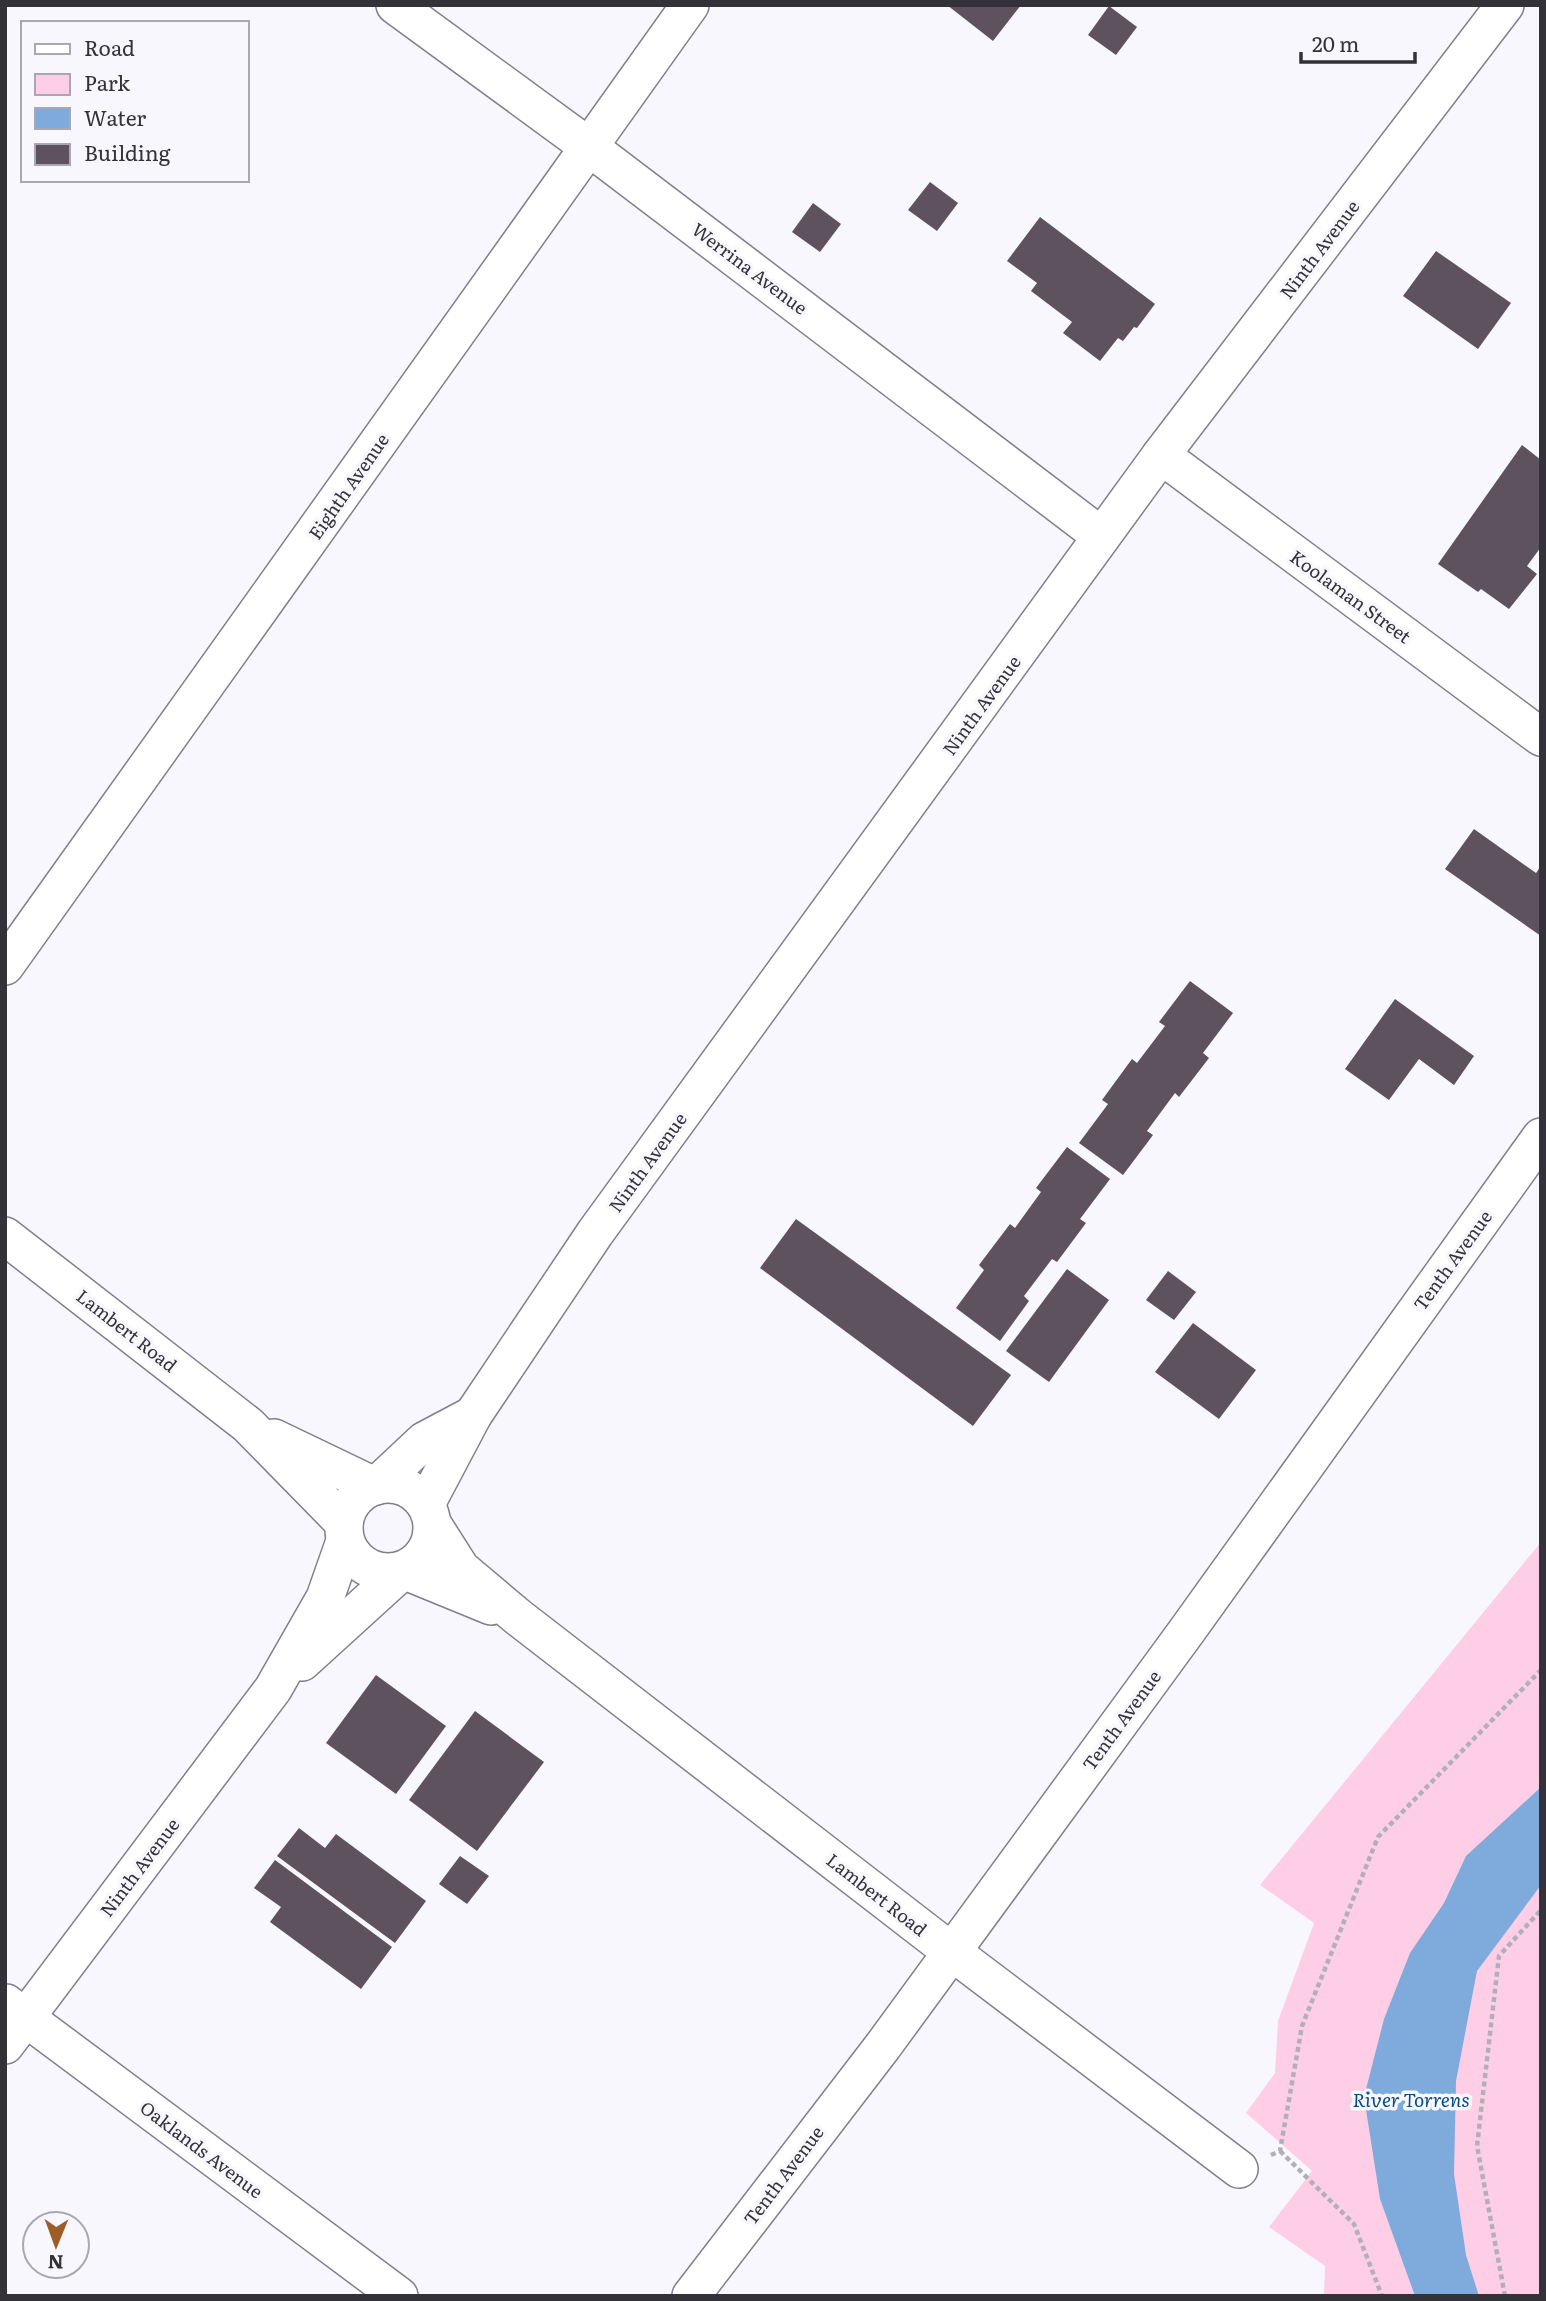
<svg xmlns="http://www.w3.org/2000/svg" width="1546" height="2301" viewBox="0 0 1546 2301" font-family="Literata,serif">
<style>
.green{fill:#fecee7}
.water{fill:#7eabdb}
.building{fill:#5d525e}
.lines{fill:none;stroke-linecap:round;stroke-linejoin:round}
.street-casing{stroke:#827e8e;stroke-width:40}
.path{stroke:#b1b0b6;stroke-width:4.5;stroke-dasharray:5 3.5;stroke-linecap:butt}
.street{stroke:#fff;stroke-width:37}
.labels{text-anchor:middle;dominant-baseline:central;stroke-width:7;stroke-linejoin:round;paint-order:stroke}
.street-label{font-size:18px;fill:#333238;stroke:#f9f7fe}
.water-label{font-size:19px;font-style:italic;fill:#044c86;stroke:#f9f7fe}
</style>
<rect width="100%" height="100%" fill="#f9f7fe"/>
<!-- green -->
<path class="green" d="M1541,1542V2296H1324L1325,2266L1269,2227L1312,2171L1246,2113L1275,2073L1278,2021L1314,1923L1260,1885Z"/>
<!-- water -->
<path class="water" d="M1541,1787V1885L1477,1971L1456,2081L1454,2174L1466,2255L1479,2296H1415L1380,2199L1364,2097L1384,2019L1410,1953L1444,1903L1466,1856Z"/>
<!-- building -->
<g class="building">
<path d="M947,5H1021L993,41Z"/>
<path d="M1109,6L1137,27L1116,55L1088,35Z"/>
<path d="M930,182L958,203L937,231L908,210Z"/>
<path d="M813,203L841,224L820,252L792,232Z"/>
<path d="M1040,217L1155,304L1137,328L1134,327L1123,341L1118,338L1100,361L1063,333L1072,322L1031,291L1037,283L1007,261Z"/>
<path d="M1436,251L1511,303L1478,349L1403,296Z"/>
<path d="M1522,445L1541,460V547L1527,566L1537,574L1509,609L1481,589L1478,592L1438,564Z"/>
<path d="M1474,829L1536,873L1541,866V936L1445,869Z"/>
<path d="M1190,981L1233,1013L1203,1053L1209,1058L1179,1097L1175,1093L1147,1131L1153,1135L1123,1175L1079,1143L1108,1104L1102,1100L1132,1059L1137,1063L1165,1026L1159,1022Z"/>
<path d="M1395,999L1474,1056L1454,1085L1419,1059L1389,1100L1345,1069Z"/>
<path d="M1067,1147L1110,1179L1080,1219L1086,1223L1057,1262L1052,1259L1024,1296L1029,1301L1000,1341L956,1308L984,1270L979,1265L1010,1224L1015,1228L1041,1192L1036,1188Z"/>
<path d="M796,1219L1011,1375L973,1426L760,1268Z"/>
<path d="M1067,1269L1109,1300L1049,1382L1006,1351Z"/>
<path d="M1168,1271L1196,1292L1174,1320L1146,1300Z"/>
<path d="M1193,1323L1256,1370L1219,1419L1155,1372Z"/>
<path d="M376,1675L446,1726L396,1794L326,1743Z"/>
<path d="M475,1711L544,1762L477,1851L409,1800Z"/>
<path d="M299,1828L325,1848L336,1834L426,1901L395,1943L277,1856Z"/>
<path d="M460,1856L489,1876L467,1904L439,1884Z"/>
<path d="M275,1860L392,1947L361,1989L270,1922L281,1907L254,1888Z"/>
</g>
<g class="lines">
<defs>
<g id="street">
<path d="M395,5L589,147L1101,536"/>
<path d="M1161,455L1541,737"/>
<path d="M5,966L690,5"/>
<path d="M5,1236L248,1425L344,1523"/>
<path d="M274,1438L374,1486"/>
<circle cx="388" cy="1528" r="44"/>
<path d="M376,1486L424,1441L473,1415"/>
<path d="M426,1504L473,1415L595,1233L1161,455L1505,5"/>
<path d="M433,1525L461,1569L518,1617L931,1936L1239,2169"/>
<path d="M403,1570L491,1606"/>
<path d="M302,1662L402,1571"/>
<path d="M6,2003L399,2296"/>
<path d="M5,2045L273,1689L325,1598L345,1541"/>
<path d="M691,2296L883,2046L1186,1632L1541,1137"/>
</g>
</defs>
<!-- street casing -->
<use href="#street" class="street-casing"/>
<!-- path -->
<g class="path">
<path d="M1280,2151L1354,2224L1382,2296"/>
<path d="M1271,2155L1280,2151L1302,2026L1378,1837L1541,1670"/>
<path d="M1505,2296L1477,2146L1499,1956L1541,1910"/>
</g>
<!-- street -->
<use href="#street" class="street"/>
</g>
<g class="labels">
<!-- street labels -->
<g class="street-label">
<text transform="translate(1319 249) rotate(-53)">Ninth Avenue</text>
<text transform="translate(750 268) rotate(37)">Werrina Avenue</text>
<text transform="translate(348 486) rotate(-55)">Eighth Avenue</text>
<text transform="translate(1351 596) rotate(36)">Koolaman Street</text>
<text transform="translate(981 705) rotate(-54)">Ninth Avenue</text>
<text transform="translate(647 1162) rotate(-54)">Ninth Avenue</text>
<text transform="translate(1452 1260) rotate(-54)">Tenth Avenue</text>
<text transform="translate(127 1330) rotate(38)">Lambert Road</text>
<text transform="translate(1121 1720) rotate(-54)">Tenth Avenue</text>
<text transform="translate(139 1867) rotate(-53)">Ninth Avenue</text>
<text transform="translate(877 1894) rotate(38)">Lambert Road</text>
<text transform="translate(202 2149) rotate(37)">Oaklands Avenue</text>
<text transform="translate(783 2175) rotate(-53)">Tenth Avenue</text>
</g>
<!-- water labels -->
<g class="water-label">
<text x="1411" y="2099">River Torrens</text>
</g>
</g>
<!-- border -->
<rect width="1546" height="2301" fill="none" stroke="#333238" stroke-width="14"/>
<!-- legend -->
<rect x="21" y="21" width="228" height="161" fill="#f9f7fe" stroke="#aaa8af" stroke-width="2"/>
<rect x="35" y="44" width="35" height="10" fill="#ffffff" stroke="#aaa8af" stroke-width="2"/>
<text x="84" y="56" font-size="21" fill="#333238">Road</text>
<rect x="35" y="74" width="35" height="21" fill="#fecee7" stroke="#aaa8af" stroke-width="2"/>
<text x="84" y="91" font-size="21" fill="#333238">Park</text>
<rect x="35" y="108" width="35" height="21" fill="#7eabdb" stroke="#aaa8af" stroke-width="2"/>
<text x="84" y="126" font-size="21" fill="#333238">Water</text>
<rect x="35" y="144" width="35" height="21" fill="#5d525e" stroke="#aaa8af" stroke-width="2"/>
<text x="84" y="161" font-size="21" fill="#333238">Building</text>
<!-- north arrow -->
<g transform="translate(56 2245) rotate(181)"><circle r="33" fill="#f9f7fe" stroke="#aaa8af" stroke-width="2"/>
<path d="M0-5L12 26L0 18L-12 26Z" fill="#9e5d28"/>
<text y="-10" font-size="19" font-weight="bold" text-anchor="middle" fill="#333238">N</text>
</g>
<!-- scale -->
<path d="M1301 52v10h114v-10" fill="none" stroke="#333238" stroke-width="3.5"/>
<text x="1312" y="52" font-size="21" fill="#333238" stroke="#f9f7fe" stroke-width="5" paint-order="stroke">20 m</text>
</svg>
